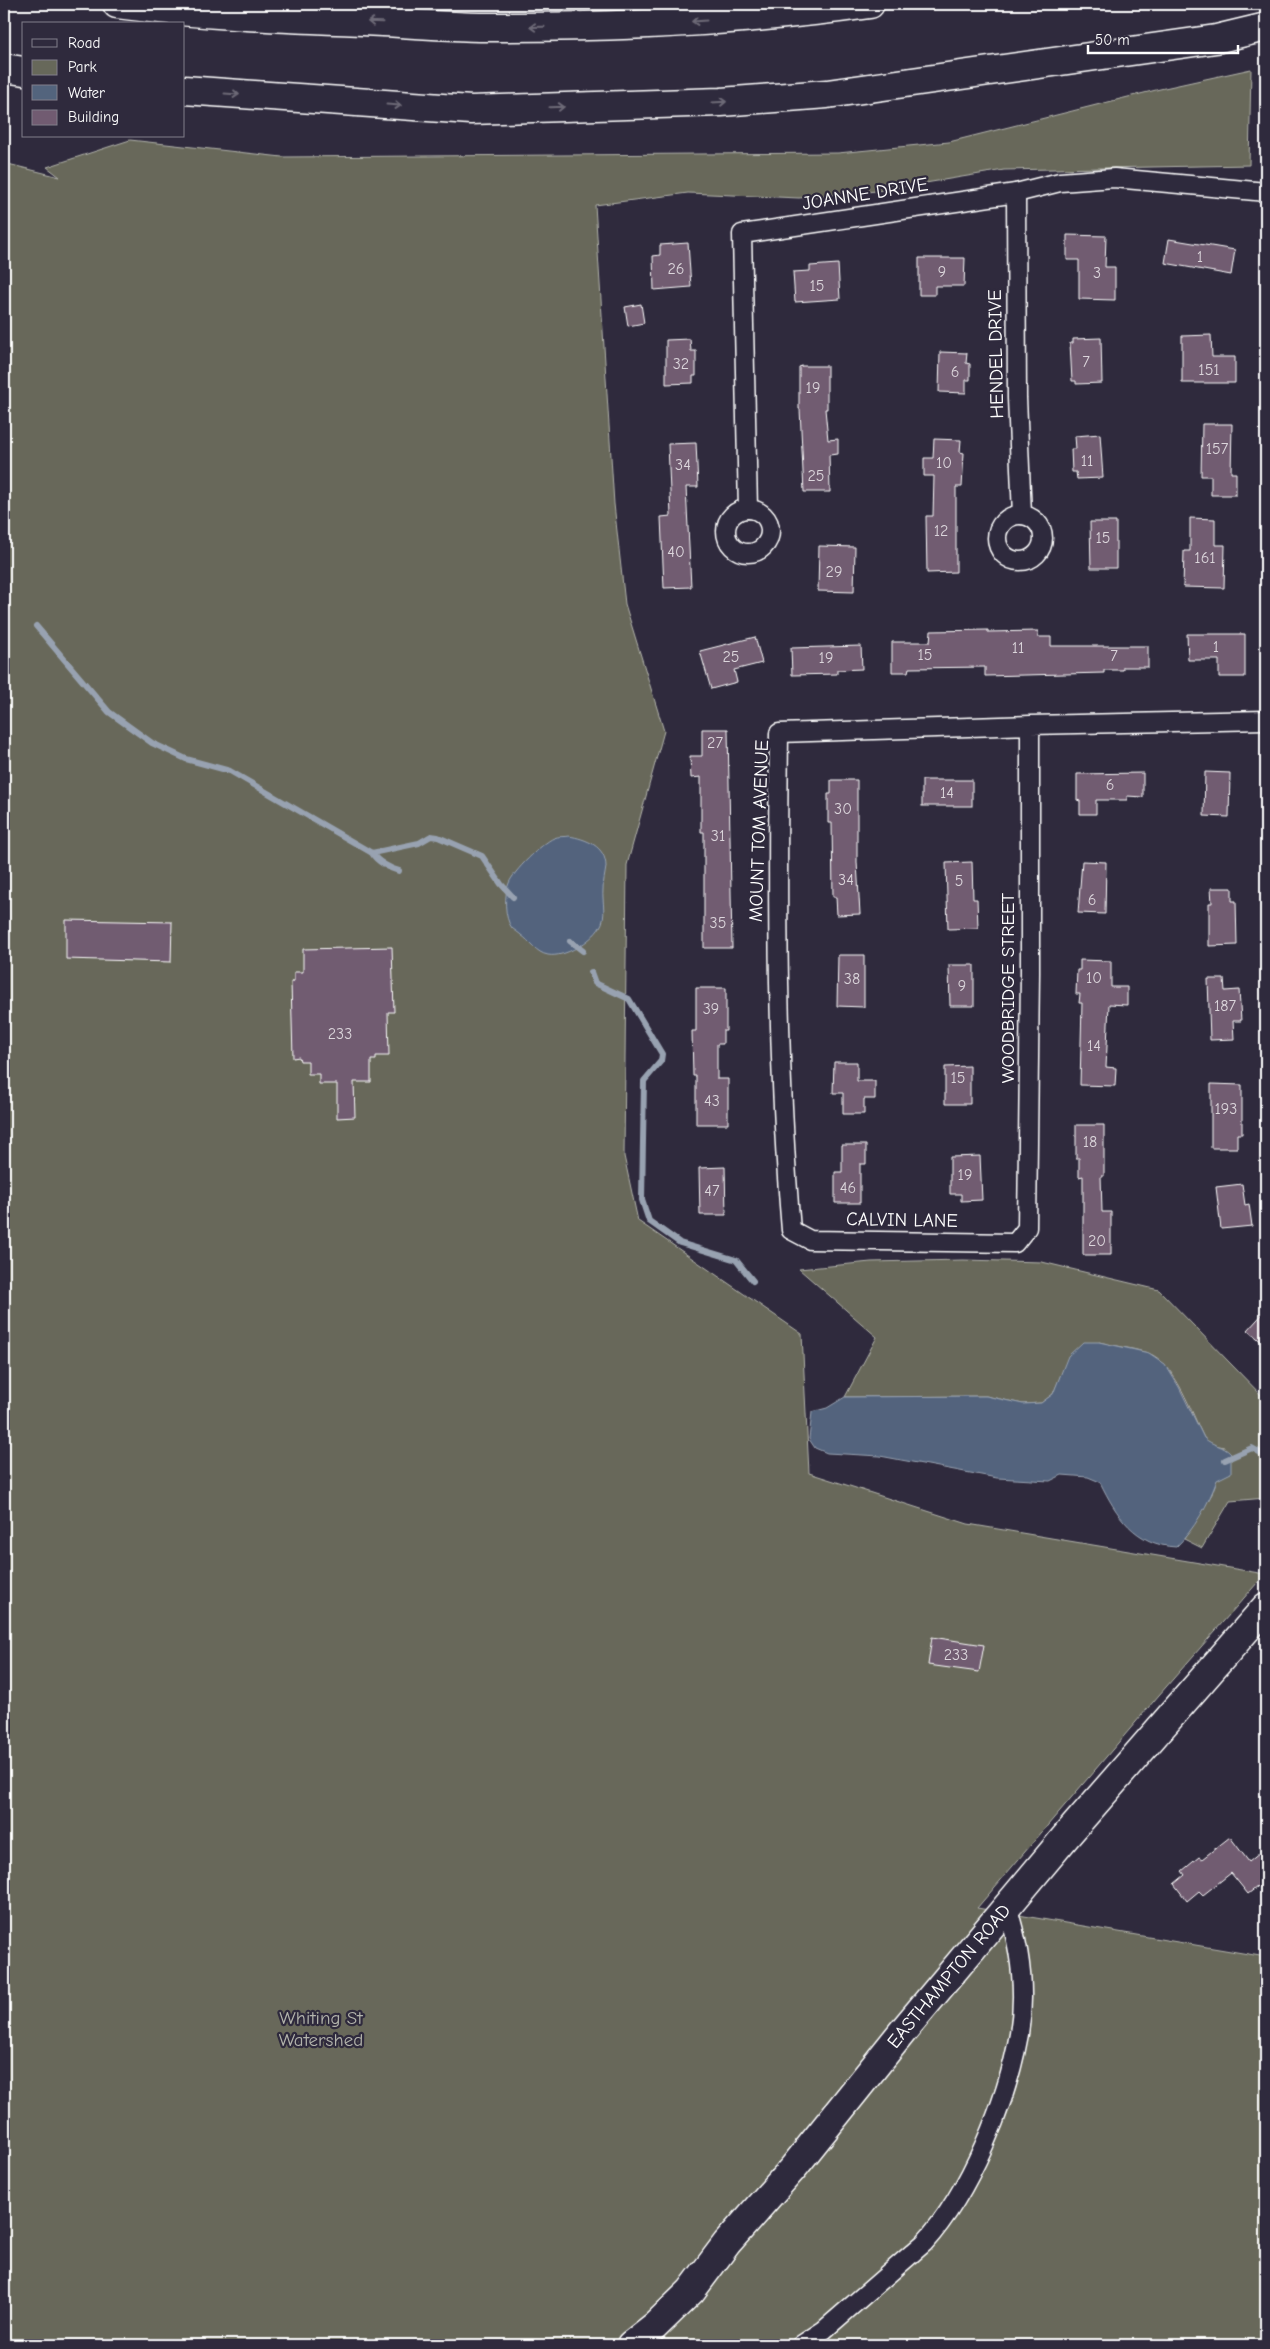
<svg xmlns="http://www.w3.org/2000/svg" width="1270" height="2349" viewBox="0 0 1270 2349" font-family="'Comic Neue',sans-serif">
<style>
.green{fill:#67685a;stroke:#b3b4ac}
.water{fill:#53647d;stroke:#98a2b1}
.lines{fill:none;stroke-linecap:round;stroke-linejoin:round}
.stream{stroke:#98a2b1;stroke-width:6}
.building{fill:#715b71;stroke:#fff}
.street-casing{stroke:#fff;stroke-width:21}
.primary-casing{stroke:#fff;stroke-width:31}
.highway-casing{stroke:#fff;stroke-width:31}
.street{stroke:#2f2a3d;stroke-width:18}
.primary{stroke:#2f2a3d;stroke-width:28}
.highway{stroke:#2f2a3d;stroke-width:28}
.oneway{stroke:#6d6a77}
.labels{text-anchor:middle;dominant-baseline:central;stroke-width:4.5;stroke-linejoin:round;paint-order:stroke}
.number-label{font-size:16px;fill:#dcd6dc}
.street-label{font-size:19px;fill:#fff;stroke:#2f2a3d}
.park-label{font-size:19px;fill:#b3b4ac;stroke:#2f2a3d}
</style>
<rect width="100%" height="100%" fill="#2f2a3d"/>
<filter id="ink" filterUnits="userSpaceOnUse"><feTurbulence type="fractalNoise" baseFrequency=".02" numOctaves="2"/><feDisplacementMap in="SourceGraphic" scale="10" xChannelSelector="R" yChannelSelector="G"/><feConvolveMatrix kernelMatrix="1 2 1 2 8 2 1 2 1" color-interpolation-filters="sRGB"/></filter>
<g filter="url(#ink)">
<!-- green -->
<g class="green">
<path d="M1251,69L1249,165L1004,170L877,191L799,198L688,193L595,205L614,504L625,604L664,731L627,865L624,1156L638,1221L802,1334L809,1473L968,1524L1265,1574L1159,1695L977,1908L1266,1957V2345H4V163L60,177L47,167L130,140L282,157L838,153L949,142L1160,89Z"/>
<path d="M963,1260L1042,1262L1159,1290L1266,1400V1498L1230,1501L1202,1548L1184,1539L1212,1494L1224,1447L1211,1444L1204,1438C1192,1414 1175,1362 1148,1353C1132,1348 1115,1346 1099,1342L1061,1375L1053,1394L1041,1403L1023,1404L986,1396L845,1397L877,1337L799,1269L871,1262Z"/>
</g>
<!-- water -->
<g class="water">
<path d="M569,836C586,839 606,846 606,867C605,875 603,882 603,890C602,901 607,917 600,927C592,941 565,958 548,955C536,953 530,941 521,935C519,933 514,930 512,928C504,918 504,894 509,883C513,872 542,843 554,838C558,836 564,837 569,836Z"/>
<path d="M1083,1342H1099L1149,1353L1165,1364L1179,1387L1204,1438C1213,1446 1223,1445 1231,1454V1473L1217,1480C1209,1503 1194,1530 1176,1547C1135,1545 1116,1515 1100,1482L1088,1477L1062,1475L1050,1481L997,1478L880,1456L827,1453L815,1448L809,1439L812,1412L827,1408L845,1397L986,1396L1023,1404L1041,1403L1053,1394L1068,1356Z"/>
</g>
<g class="lines">
<!-- stream -->
<g class="stream">
<path d="M36,626L109,712L152,743L186,759L230,771L372,853L419,843L431,836L438,837L482,856L501,884L513,897"/>
<path d="M372,853C377,862 391,869 399,871"/>
<path d="M570,941L583,951"/>
<path d="M591,972L595,983L629,999L662,1054L661,1061L644,1081L642,1200L649,1221L680,1243L736,1260L753,1281"/>
<path d="M1225,1460L1252,1448L1266,1456"/>
</g>
</g>
<!-- building -->
<g class="building">
<path d="M1067,235L1106,236L1105,267H1115V300L1079,299V260H1067Z"/>
<path d="M1169,239L1235,250L1231,275L1165,263Z"/>
<path d="M688,243L691,287L654,290L653,256L660,255V245Z"/>
<path d="M919,258H965L964,286H935V295H919Z"/>
<path d="M838,264L840,299L795,302L793,272L810,271V266Z"/>
<path d="M641,304L644,323L628,326L625,307Z"/>
<path d="M1211,335L1212,357H1235V383H1182V336Z"/>
<path d="M1101,338L1102,383L1076,384V381H1072L1070,343H1073V339Z"/>
<path d="M690,339L691,351H696V376H693V383L666,384V340Z"/>
<path d="M940,352L967,353L966,363L970,364V380H966V393L939,392Z"/>
<path d="M802,366H827V409H825L828,440L838,439V454L829,455L830,492H804L800,409H799V367Z"/>
<path d="M1202,424H1232L1231,473H1236V495H1211V476H1201Z"/>
<path d="M1100,434L1103,478L1077,479L1076,472H1072L1071,449H1076L1075,436Z"/>
<path d="M934,439L961,440L960,452L964,453L962,487H956V572L927,573L926,516H933L934,476H924V458H933Z"/>
<path d="M696,443L698,487H686L691,587L664,588L661,517L671,516L668,444Z"/>
<path d="M1190,518L1215,519V545H1225L1224,588L1183,587L1184,551H1190Z"/>
<path d="M1090,522H1116V568H1091Z"/>
<path d="M819,546L855,547L854,592L818,591Z"/>
<path d="M988,630V632L1038,631V637H1051V646H1148V667H1123V670H1104V673L985,676V667L909,668L908,672H892V642H930L931,631Z"/>
<path d="M1187,634H1245V677H1219V660H1188Z"/>
<path d="M755,637L762,663L734,670L737,682L711,689L700,651Z"/>
<path d="M861,646L862,669L837,670V674L792,675L791,648Z"/>
<path d="M702,729H728L732,948H704V832H701V777L691,778L690,756H702Z"/>
<path d="M1205,772L1230,773L1229,817L1204,816Z"/>
<path d="M1143,773V797L1127,796V800H1096V814H1080V801L1077,800V774Z"/>
<path d="M831,780H857V862L860,914L837,915L836,897H833L832,823H828V794H831Z"/>
<rect x="922" y="780" width="50" height="26"/>
<path d="M1082,861L1106,862L1105,914L1078,913Z"/>
<path d="M972,862L973,899H977L978,928L948,929L946,863Z"/>
<path d="M1211,888H1232V901H1236L1237,945L1209,946V903H1212Z"/>
<path d="M66,920L172,922L171,962L66,959Z"/>
<path d="M392,947L394,1012H388L389,1056H376V1060H371V1082H354L355,1117L337,1118V1084H319V1074H308V1061H300L299,1057L293,1058L291,982L294,981V972H303V949Z"/>
<path d="M838,955H864V1007L837,1006Z"/>
<path d="M1080,960L1111,961V987H1127V1005L1109,1004L1106,1067L1116,1068L1115,1086L1080,1085L1082,1003H1079L1080,994H1076L1077,970H1080Z"/>
<path d="M949,965H974V1006H950Z"/>
<path d="M1208,979H1224L1225,991L1239,990L1241,1021H1233L1234,1039L1210,1040Z"/>
<path d="M696,988H726V1031H723V1044H717V1079H728V1124H696V1076H693L692,1031H696Z"/>
<path d="M834,1062H857V1081H875V1099H864V1114H843V1093H833Z"/>
<path d="M970,1066V1104H945V1067Z"/>
<path d="M1211,1084L1242,1085V1134H1237V1148H1211Z"/>
<path d="M1076,1125H1104V1176H1101L1102,1212H1111V1255H1083V1176L1079,1177V1158H1076Z"/>
<path d="M842,1145H866V1164H860V1203H835V1172H842Z"/>
<path d="M980,1156L982,1200L961,1201V1194H950V1157Z"/>
<path d="M725,1167L726,1215H700L699,1168Z"/>
<path d="M1242,1184L1245,1205L1249,1204L1252,1226L1221,1229L1216,1187Z"/>
<path d="M1266,1310V1346L1248,1330Z"/>
<path d="M932,1637L984,1645L979,1672L928,1665Z"/>
<path d="M1230,1837L1249,1862L1266,1848V1880L1248,1894L1231,1873L1203,1895L1199,1891L1187,1901L1174,1884L1185,1875L1182,1871L1199,1857L1202,1859Z"/>
</g>
<g class="lines">
<defs>
<g id="street">
<path d="M1016,193L1017,398L1022,515"/>
<circle cx="748" cy="531" r="22"/>
<path d="M748,509L742,234L1016,193L1060,182L1114,178L1266,192"/>
<circle cx="1020" cy="538" r="23"/>
<path d="M1030,725V973L1027,1228L1015,1243L810,1240L791,1230C777,1065 777,899 779,733L1030,725L1266,720"/>
<path d="M801,2345L824,2330L924,2243C970,2192 1007,2102 1019,2034C1026,1992 1020,1947 1007,1906"/>
</g>
<g id="primary">
<path id="s1" d="M631,2345L655,2326L691,2291L727,2243L794,2167L903,2031L1067,1835L1266,1607"/>
</g>
<g id="highway">
<path d="M117,4C199,15 281,18 363,21C411,23 459,28 507,27C628,27 750,21 870,4"/>
<path d="M4,68L24,71"/>
<path d="M184,90L471,110L721,102L827,94L1216,39L1266,27"/>
</g>
</defs>
<!-- street casing -->
<use href="#street" class="street-casing"/>
<!-- primary casing -->
<use href="#primary" class="primary-casing"/>
<!-- highway casing -->
<use href="#highway" class="highway-casing"/>
<!-- street -->
<use href="#street" class="street"/>
<!-- primary -->
<use href="#primary" class="primary"/>
<!-- highway -->
<use href="#highway" class="highway"/>
</g>
<!-- one-way arrows -->
<defs><path id="oneway-shaft" d="M-6 0H5M1.5-3L5.5 0L1.5 3" fill="none" stroke-width="1.6" stroke-linecap="round" stroke-linejoin="round" transform="scale(1.25)"/></defs>
<g class="oneway">
<use href="#oneway-shaft" transform="translate(699 21) rotate(176)"/>
<use href="#oneway-shaft" transform="translate(375 22) rotate(-178)"/>
<use href="#oneway-shaft" transform="translate(537 27) rotate(179)"/>
<use href="#oneway-shaft" transform="translate(232 94) rotate(4)"/>
<use href="#oneway-shaft" transform="translate(719 102) rotate(-3)"/>
<use href="#oneway-shaft" transform="translate(394 105) rotate(4)"/>
<use href="#oneway-shaft" transform="translate(557 107) rotate(-2)"/>
</g>
</g>
<g class="labels">
<!-- number labels -->
<g class="number-label">
<text x="1200" y="257">1</text>
<text x="676" y="269">26</text>
<text x="942" y="272">9</text>
<text x="1097" y="273">3</text>
<text x="817" y="286">15</text>
<text x="1086" y="362">7</text>
<text x="681" y="364">32</text>
<text x="1209" y="370">151</text>
<text x="955" y="372">6</text>
<text x="813" y="388">19</text>
<text x="1217" y="449">157</text>
<text x="1087" y="461">11</text>
<text x="944" y="463">10</text>
<text x="683" y="465">34</text>
<text x="816" y="476">25</text>
<text x="941" y="531">12</text>
<text x="1103" y="538">15</text>
<text x="676" y="552">40</text>
<text x="1205" y="558">161</text>
<text x="834" y="572">29</text>
<text x="1216" y="647">1</text>
<text x="1018" y="648">11</text>
<text x="925" y="655">15</text>
<text x="1114" y="656">7</text>
<text x="731" y="657">25</text>
<text x="826" y="658">19</text>
<text x="715" y="743">27</text>
<text x="1110" y="785">6</text>
<text x="947" y="793">14</text>
<text x="843" y="809">30</text>
<text x="718" y="836">31</text>
<text x="846" y="880">34</text>
<text x="959" y="881">5</text>
<text x="1092" y="900">6</text>
<text x="718" y="923">35</text>
<text x="1094" y="978">10</text>
<text x="852" y="979">38</text>
<text x="962" y="986">9</text>
<text x="1225" y="1006">187</text>
<text x="711" y="1009">39</text>
<text x="340" y="1034">233</text>
<text x="1094" y="1046">14</text>
<text x="958" y="1078">15</text>
<text x="712" y="1101">43</text>
<text x="1226" y="1109">193</text>
<text x="1090" y="1142">18</text>
<text x="965" y="1175">19</text>
<text x="848" y="1188">46</text>
<text x="712" y="1191">47</text>
<text x="1097" y="1241">20</text>
<text x="956" y="1655">233</text>
</g>
<!-- street labels -->
<g class="street-label">
<text transform="translate(865 194) rotate(-9)">JOANNE DRIVE</text>
<text transform="translate(996 354) rotate(-91)">HENDEL DRIVE</text>
<text transform="translate(759 831) rotate(-88)">MOUNT TOM AVENUE</text>
<text transform="translate(1008 988) rotate(-90)">WOODBRIDGE STREET</text>
<text transform="translate(902 1220) rotate(1)">CALVIN LANE</text>
<text stroke="none"><textPath href="#s1" startOffset="488">EASTHAMPTON ROAD</textPath></text>
</g>
<!-- park labels -->
<g class="park-label">
<text x="321" y="2018">Whiting St<tspan x="321" dy="22">Watershed</tspan></text>
</g>
</g>
<!-- margin -->
<rect width="1270" height="2349" fill="none" stroke="#2f2a3d" stroke-width="20"/>
<rect x="10" y="10" width="1250" height="2329" fill="none" stroke="#fff" stroke-width="2" filter="url(#ink)"/>
<!-- legend -->
<rect x="22" y="22" width="162" height="115" fill="#2f2a3d" stroke="#827f8b"/>
<rect x="32" y="39" width="25" height="8" fill="#2f2a3d" stroke="#827f8b"/>
<text x="68" y="48" font-size="15" fill="#ffffff">Road</text>
<rect x="32" y="60" width="25" height="15" fill="#67685a" stroke="#827f8b"/>
<text x="68" y="72" font-size="15" fill="#ffffff">Park</text>
<rect x="32" y="85" width="25" height="15" fill="#53647d" stroke="#827f8b"/>
<text x="68" y="98" font-size="15" fill="#ffffff">Water</text>
<rect x="32" y="110" width="25" height="15" fill="#715b71" stroke="#827f8b"/>
<text x="68" y="122" font-size="15" fill="#ffffff">Building</text>
<!-- scale -->
<path d="M1088 45v8h150v-8" fill="none" stroke="#ffffff" stroke-width="2.5"/>
<text x="1095" y="45" font-size="15" fill="#ffffff" stroke="#2f2a3d" stroke-width="4" paint-order="stroke">50 m</text>
</svg>
